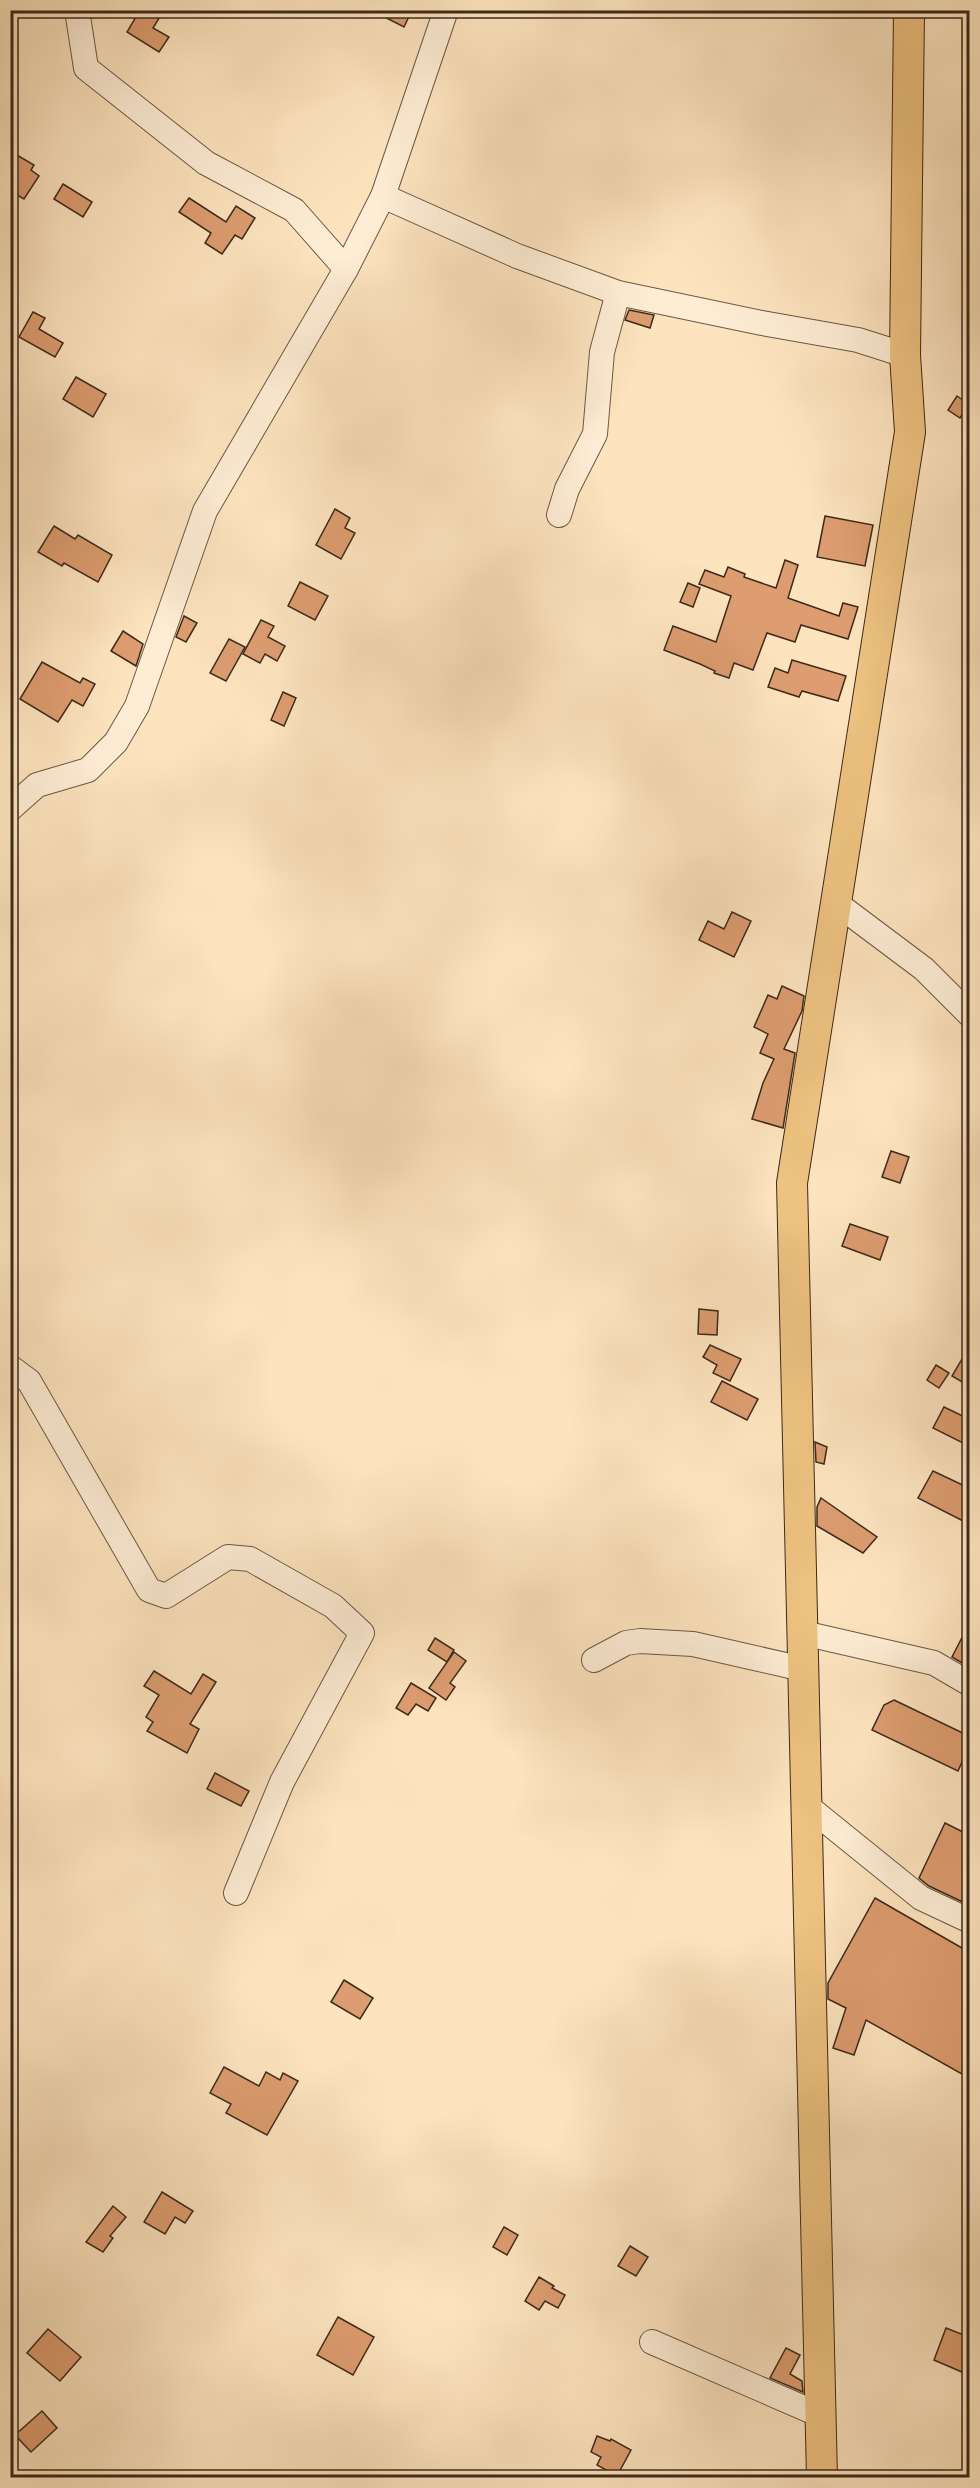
<svg xmlns="http://www.w3.org/2000/svg" width="980" height="2488" viewBox="0 0 980 2488" font-family="'IM FELL French Canon',serif">
<style>
.building{fill:#dd9d70;stroke:#3c2a1a;stroke-width:1.5}
.lines{fill:none;stroke-linecap:round;stroke-linejoin:round}
.minor-casing{stroke:#6c5843;stroke-width:26}
.major-casing{stroke:#3c2a1a;stroke-width:32}
.minor{stroke:#feedd5;stroke-width:24}
.major{stroke:#eec280;stroke-width:30}
</style>
<rect width="100%" height="100%" fill="#fde4bf"/>
<filter id="stains"><feTurbulence type="fractalNoise" baseFrequency=".00333" numOctaves="4"/><feColorMatrix values="0 0 0 0 .2 0 0 0 0 .09 0 0 0 0 .02 0 0 0 .5 -.17"/></filter>
<radialGradient id="worn" r=".72"><stop offset=".6" stop-color="#630" stop-opacity="0"/><stop offset="1" stop-color="#630" stop-opacity=".3"/></radialGradient>
<!-- building -->
<g class="building">
<path d="M140,10H153L161,15L153,28L169,37L159,52L127,32Z"/>
<path d="M371,10H412L404,27Z"/>
<path d="M10,151L34,165L31,170L39,176L24,199L10,191Z"/>
<path d="M63,184L92,202L83,217L54,199Z"/>
<path d="M189,198L226,222L236,206L255,218L242,239L235,235L222,254L205,243L211,233L179,212Z"/>
<path d="M629,310L654,315L650,328L625,320Z"/>
<path d="M33,312L45,318L39,329L63,343L55,357L19,337Z"/>
<path d="M76,377L106,394L93,417L63,399Z"/>
<path d="M957,396L969,404L960,418L948,410Z"/>
<path d="M335,509L350,518L345,528L355,533L341,559L316,545Z"/>
<path d="M825,516L873,525L865,566L817,557Z"/>
<path d="M54,526L75,539L78,535L112,555L98,582L64,563L62,566L38,552Z"/>
<path d="M785,560L798,565L788,598L839,616L843,603L858,607L848,639L801,625L795,642L767,633L753,670L734,663L729,678L714,673L715,671L700,664L664,650L673,626L716,642L731,596L699,584L705,570L724,577L728,567L745,574L744,577L776,588Z"/>
<path d="M300,582L328,596L315,620L288,606Z"/>
<path d="M688,583L700,588L693,607L680,602Z"/>
<path d="M184,616L197,623L186,642L176,637Z"/>
<path d="M261,620L274,626L268,637L285,646L277,661L265,654L260,663L243,654Z"/>
<path d="M123,631L143,644L136,666L111,651Z"/>
<path d="M229,639L245,647L226,681L210,673Z"/>
<path d="M792,660L846,676L838,701L802,691L799,697L768,687L775,668L788,673Z"/>
<path d="M42,662L80,683L83,678L95,684L83,706L72,700L58,722L20,699Z"/>
<path d="M283,692L296,698L284,726L271,720Z"/>
<path d="M732,912L751,921L734,957L699,940L708,921L724,929Z"/>
<path d="M782,986L804,996L802,1011L784,1049L795,1053L783,1128L752,1119L763,1083L774,1059L760,1053L768,1034L754,1027L768,995L777,999Z"/>
<path d="M891,1151L909,1157L900,1183L882,1177Z"/>
<path d="M850,1224L888,1237L880,1260L842,1246Z"/>
<path d="M699,1309L718,1311L717,1335L698,1334Z"/>
<path d="M710,1345L741,1359L730,1381L713,1373L717,1365L703,1357Z"/>
<path d="M969,1347V1386L952,1376Z"/>
<path d="M936,1365L949,1373L939,1388L927,1380Z"/>
<path d="M722,1381L758,1399L747,1420L711,1402Z"/>
<path d="M944,1407L969,1419V1435L965,1444L933,1428Z"/>
<path d="M815,1442L827,1447L824,1464L816,1462Z"/>
<path d="M933,1471L969,1488V1524L918,1498Z"/>
<path d="M821,1498L877,1537L863,1553L817,1526V1507Z"/>
<path d="M969,1624V1667L952,1657Z"/>
<path d="M435,1638L454,1650L447,1662L428,1650Z"/>
<path d="M454,1652L466,1661L450,1683L455,1687L446,1700L429,1688Z"/>
<path d="M154,1671L191,1694L203,1674L216,1682L190,1724L199,1729L187,1753L147,1731L153,1722L146,1717L159,1695L144,1686Z"/>
<path d="M411,1683L436,1698L428,1711L416,1704L408,1715L396,1708Z"/>
<path d="M894,1700L969,1736V1746L958,1771L872,1730L884,1705Z"/>
<path d="M215,1773L249,1791L241,1806L207,1789Z"/>
<path d="M945,1823L969,1835V1905L929,1886L919,1878Z"/>
<path d="M875,1898L969,1952V2078L866,2020L854,2055L833,2048L846,2008L828,1999V1983Z"/>
<path d="M344,1980L373,1998L360,2019L331,2002Z"/>
<path d="M224,2067L259,2086L266,2072L280,2080L283,2073L298,2081L267,2135L226,2113L231,2104L210,2093Z"/>
<path d="M162,2192L193,2211L185,2223L175,2217L165,2234L144,2222Z"/>
<path d="M113,2206L126,2217L110,2236L113,2238L103,2252L86,2242Z"/>
<path d="M504,2227L518,2235L507,2255L493,2247Z"/>
<path d="M630,2246L648,2257L636,2276L618,2266Z"/>
<path d="M539,2277L554,2286L552,2288L565,2295L558,2308L545,2301L539,2310L525,2301Z"/>
<path d="M338,2317L374,2337L353,2375L317,2355Z"/>
<path d="M946,2328L969,2337V2375L934,2360Z"/>
<path d="M48,2329L81,2357L60,2381L27,2353Z"/>
<path d="M786,2348L800,2355L790,2374L802,2381L803,2392L770,2378Z"/>
<path d="M42,2411L57,2428L31,2452L15,2435Z"/>
<path d="M597,2436L610,2441L611,2439L631,2450L617,2476L597,2465L601,2457L591,2452Z"/>
</g>
<g class="lines">
<defs>
<g id="minor">
<path d="M383,196L517,256L618,293L762,323L858,340L905,355"/>
<path d="M346,269L383,196L446,10"/>
<path d="M559,515L567,489L595,434L602,352L618,293"/>
<path d="M10,809L37,785L88,770L116,742L137,706L205,511L346,269L294,210L206,163L86,68L77,10"/>
<path d="M836,903L924,969L970,1015"/>
<path d="M10,1367L29,1381L149,1590L166,1596L228,1557L250,1559L333,1606L362,1633L282,1782L236,1893"/>
<path d="M803,1633L934,1663L970,1684"/>
<path d="M594,1660L626,1643L640,1641L693,1644L803,1669"/>
<path d="M806,1805L921,1898L970,1921"/>
<path d="M652,2342L820,2415"/>
</g>
<path id="major" d="M822,2478L792,1183L910,432L905,355L909,10"/>
</defs>
<!-- minor casing -->
<use href="#minor" class="minor-casing"/>
<!-- major casing -->
<use href="#major" class="major-casing"/>
<!-- minor -->
<use href="#minor" class="minor"/>
<!-- major -->
<use href="#major" class="major"/>
</g>
<!-- margin -->
<rect width="980" height="2488" fill="none" stroke="#fde4bf" stroke-width="36"/>
<rect x="12" y="12" width="956" height="2464" fill="none" stroke="#3c2a1a" stroke-width="3"/>
<rect x="18" y="18" width="944" height="2452" fill="none" stroke="#3c2a1a" stroke-width="1.5"/>
<rect width="100%" height="100%" filter="url(#stains)"/>
<rect width="100%" height="100%" fill="url(#worn)"/>
</svg>
